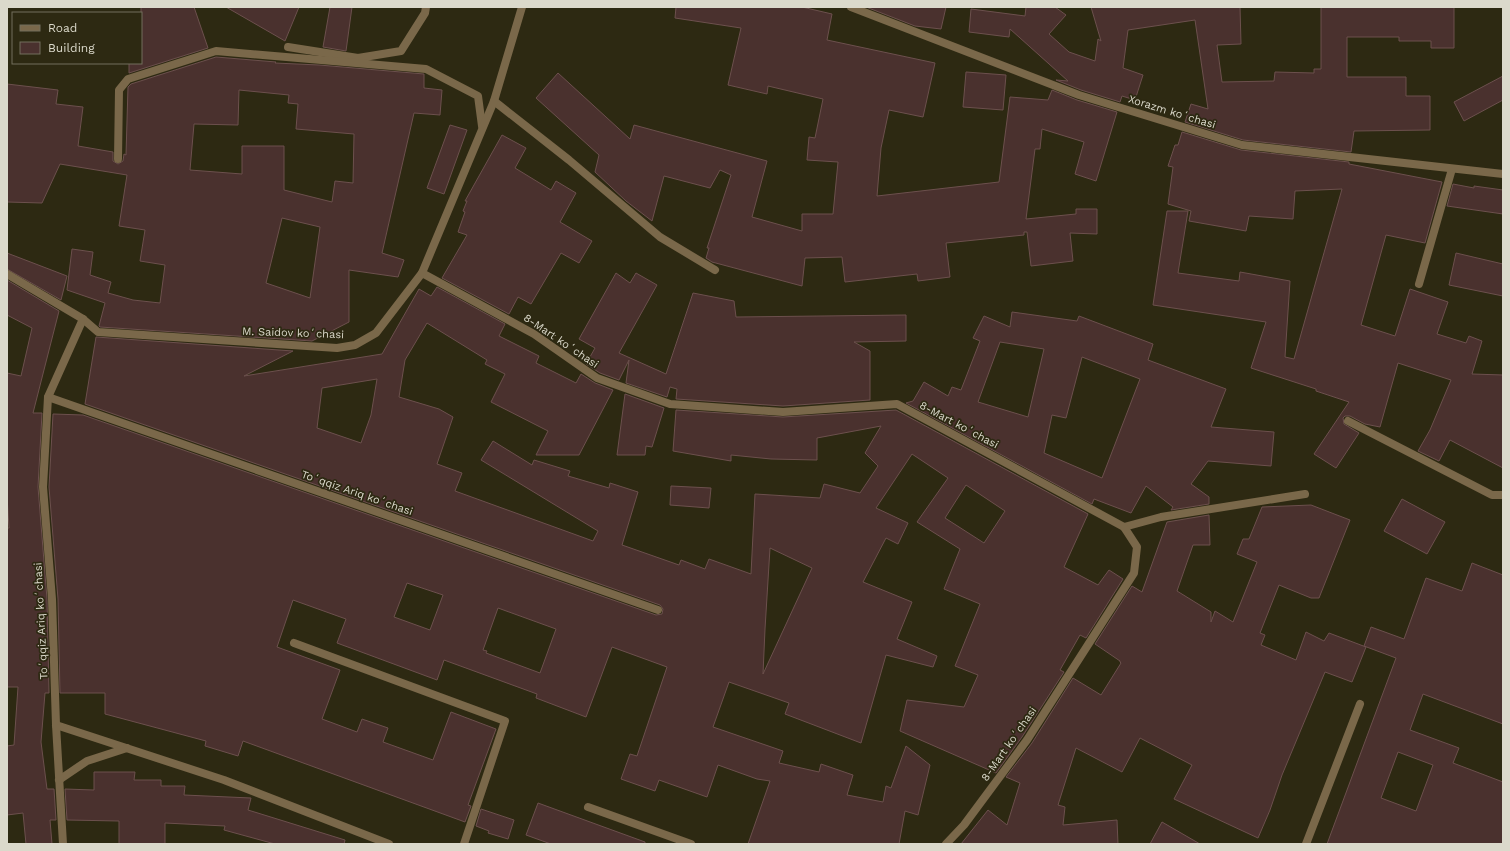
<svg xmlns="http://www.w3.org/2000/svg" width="1510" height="851" viewBox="0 0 1510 851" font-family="'Work Sans',sans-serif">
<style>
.building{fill:#4a312e;stroke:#6c504d;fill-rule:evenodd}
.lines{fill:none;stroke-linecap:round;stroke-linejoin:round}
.lane{stroke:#7a684a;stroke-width:8}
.street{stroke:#7a684a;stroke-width:8}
.labels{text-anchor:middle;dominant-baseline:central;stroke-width:3.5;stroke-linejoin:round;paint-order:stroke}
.street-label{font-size:11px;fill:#dbd9cb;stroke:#2d2912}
</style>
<rect width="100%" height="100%" fill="#2d2912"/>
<!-- building -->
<g class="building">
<path d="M141,7H194L208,48L129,73V63H141Z"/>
<path d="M226,7H299L285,41Z"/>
<path d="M330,7H352L346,51L323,47Z"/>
<path d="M676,7H802L832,14L827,40L935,63L923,117L889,110L881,148L877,196L999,182L1010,97L1048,100L1052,90L1077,100L1117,112L1096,181L1075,174L1084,142L1042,129L1040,149H1035L1026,219L1076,214V209H1097V234L1070,233L1073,261L1031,266L1027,232H1024V235L946,243L950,277L918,281L917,274L845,282L842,257L805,258L802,286L712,262L706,258L709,248H707L731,175L720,170L710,188L664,176L652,221L626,201L595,172L599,155L536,98L558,73L630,139L634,125L767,161L752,217L802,231V214H833L838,162L807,160L809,137L815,138L823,99L768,86L767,94L728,85L741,28L675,18Z"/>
<path d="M866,7H946L941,29L915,26Z"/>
<path d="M1026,7H1055L1066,15L1049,34L1069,52L1095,61L1098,39L1101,41L1091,7H1240L1241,44L1217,45L1222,82L1274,81L1275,72L1314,73V69H1321V7H1454V48H1431V41H1399V37H1347V77H1406V96H1430V130L1354,131L1351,152L1243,140L1185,122L1191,104L1208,109L1195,20L1128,30L1123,68L1143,75L1135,100L1122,96L1120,102L1081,90L1056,80L1068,81L1010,29L1009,37L969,32L971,9L1025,16Z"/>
<path d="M216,57L276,62L275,63L319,65L424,74V88L442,90L440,115L414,113L382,253L404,260L398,277L349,270V322L312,341L100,327L99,326L105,303L67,290L72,249L93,252L90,275L111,282L108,293L133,300L160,303L165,265L140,261L145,230L119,226L127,175L60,164L42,203L7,202V84L58,90L56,104L83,107L78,146L113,152V161L118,164L123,161L124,154L126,155L128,87L131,84ZM239,90L289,95L288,103L298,104L296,129L354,134L353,183L335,181L332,202L284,190V146H242V174L190,170L194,124L238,125ZM282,218L320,227L310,298L266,283Z"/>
<path d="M966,72L1006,75L1003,110L963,107Z"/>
<path d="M1503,76V100L1464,121L1454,102Z"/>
<path d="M450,125L467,130L444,194L427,188Z"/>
<path d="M1182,132L1241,150L1349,162V164L1442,182L1425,243L1386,235L1361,325L1395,336L1410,289L1448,302L1437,334L1466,343L1469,336L1482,341L1472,374L1503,375V468L1450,440L1439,461L1418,451L1430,430L1451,380L1398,363L1380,427L1365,424L1350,416H1345L1343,418L1344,424L1359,433L1336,468L1314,454L1349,402L1316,391V389L1251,368L1266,322L1153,305L1167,211H1188L1178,273L1239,281L1240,272L1290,281L1285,357L1294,359L1342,189L1295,191L1293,219L1249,216L1246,231L1189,221L1191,211L1168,204L1173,167L1168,166L1175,145H1178Z"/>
<path d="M502,135L526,148L515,168L551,190L556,181L576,193L560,222L592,241L579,263L561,253L531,304L518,297L509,314L442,278L467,235L458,232L465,212L463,211L467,201H465Z"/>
<path d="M1453,184L1474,188V186L1503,190V214L1447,206Z"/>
<path d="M7,253L67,276L61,300L7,269Z"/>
<path d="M1456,253L1503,264V296L1449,285Z"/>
<path d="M616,273L630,283L636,273L657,285L619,353L666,374L693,293L734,301L736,317L906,315V341L854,342L870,351V400L783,406L676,399L677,389L670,387L667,397L626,383L629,360L619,380L600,373L586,364L595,348L579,339Z"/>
<path d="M7,280L59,311L33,413H42L38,487L47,599L49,693H45L41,742L47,789H54L56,820H50L52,844H26L23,813L7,815V746L14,745L18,687H7V528H9L7,496V373L21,376L32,328L7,315Z"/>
<path d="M437,287L505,324L499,336L539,356L536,363L576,383L581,374L595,383L613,390L579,455H536L548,431L491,402L505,374L485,364L487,360L427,323L405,360L399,397L439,409L453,417L437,464L462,473L455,491L593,541L598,531L481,460L493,441L532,465L534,460L570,471L568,476L609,488L610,483L638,492L622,545L679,565L681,560L705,569L709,559L751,574L755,494L820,498L824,484L860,493L878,466L865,453L881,426L817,438V460L771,459L731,455V461L673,451L676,410L783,417L896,410L1088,514L1064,567L1098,585L1109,570L1123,579L1086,638L1080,635L1060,670L1064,672L1022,737L996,773L900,731L907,700L964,707L978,675L955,666L980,604L944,589L960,549L917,522L948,478L912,454L876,508L908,523L898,544L886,538L863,582L912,602L897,639L937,656L933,667L886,655L861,743L785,714L789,703L729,682L713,727L783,751L779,763L819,772L821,764L853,775L847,795L883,802L886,786L891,788L906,746L930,765L918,815L905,811L899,844H748L770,781L757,779L718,765L707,797L659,780L655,791L621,779L630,754L637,756L667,667L612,647L586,717L536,698L537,694L444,660L437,680L337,643L346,619L293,600L277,647L340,670L322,719L357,732L362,719L388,728L383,742L433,760L451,712L496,729L468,805L471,806L465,822L243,741L238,756L205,746L206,741L105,714V693H60L58,599L49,487L53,414L83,415L656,615L662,614L663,609L660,605L85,404L96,337L293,351L244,376L382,354L419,289L431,296ZM377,379L371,415L361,443L317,428L322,388ZM966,485L1005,511L984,543L945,518ZM770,548L812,568L763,674L765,629ZM407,583L443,595L430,630L394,617ZM498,608L556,629L540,673L486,653L487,651L483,650Z"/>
<path d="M1012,312L1077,321L1079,316L1153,344L1148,360L1226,389L1211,427L1274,432L1271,466L1208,461L1191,484L1209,497V504L1171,510L1173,507L1146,486L1131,513L1094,499L1092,504L906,403L913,401L924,382L948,396L952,387L961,390L980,341L973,338L984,316L1010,327ZM1000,342L1044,349L1028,417L978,402ZM1082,357L1140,379L1102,478L1044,453L1052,415L1066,418Z"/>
<path d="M625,394L664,408L652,447L646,446L645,455H617Z"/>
<path d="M671,486L711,488L709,508L670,505Z"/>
<path d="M1402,499L1445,522L1427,554L1384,531Z"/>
<path d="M1311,505L1350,520L1319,598H1311L1279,585L1260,633L1265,635L1261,645L1296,660L1306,632L1324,641L1329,633L1366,647L1352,682L1325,672L1282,775L1270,810L1258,838L1174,799L1192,765L1140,738L1122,772L1076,748L1058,805L1065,807L1063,825L1117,820L1118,844H961L988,810L1007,825L1020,783L1006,777L1032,743L1073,678L1101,695L1121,663L1120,662V661L1095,644L1132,586L1142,592L1167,522L1209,515L1210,545H1193L1177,591L1211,612V622L1215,611L1233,622L1257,562L1237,554L1243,539H1249L1262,507Z"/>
<path d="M1472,563L1503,575V724L1423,694L1410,730L1459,748L1453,763L1503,782V844H1327L1396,658L1364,646L1371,627L1404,639L1426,578L1462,591ZM1398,752L1433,765L1416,811L1381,798Z"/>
<path d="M94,772H135L134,780H161V786H185L184,795L251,798L248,810L345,840L344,844H275L224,830L225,826L165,823V844H119V821L67,820L65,789L94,790Z"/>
<path d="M538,803L645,842V844H551L526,835Z"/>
<path d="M481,809L514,820L508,839L488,833L489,831L476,826Z"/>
<path d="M1162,822L1200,844H1150Z"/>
</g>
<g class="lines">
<!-- lane -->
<g class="lane">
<path d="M288,47L358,58L401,51L425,13L426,7"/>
<path d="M118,159L119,90L128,79L216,51L426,69L478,96L482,126"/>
<path d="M1419,284L1452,169"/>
<path d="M1348,421L1492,495H1503"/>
<path d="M1124,527L1161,517L1305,494"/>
<path d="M294,643L505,721L464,844"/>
<path d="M588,807L691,844"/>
</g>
<!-- street -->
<g class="street">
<path d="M851,7L1079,95L1242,145L1503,174"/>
<path d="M494,101L569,160L660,237L715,270"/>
<path d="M422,273L534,334L597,378L670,404L783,412L897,404L1124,527L1137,547L1134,573L1027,740L964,825L946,844"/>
<path d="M7,274L83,319L98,332L337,348L355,345L376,333L422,273L494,101L522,7"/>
<path d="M48,397L658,610"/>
<path d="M56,725L224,780L389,844"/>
<path d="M59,780L87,761L127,748"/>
<path d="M63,844L56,725L52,599L43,487L48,397L83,319"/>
<path d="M1306,844L1360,704"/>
</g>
</g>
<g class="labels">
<!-- street labels -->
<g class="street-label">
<text transform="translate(1172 112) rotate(17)">Xorazm koʻchasi</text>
<text transform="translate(293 333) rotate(2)">M. Saidov koʻchasi</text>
<text transform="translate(561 341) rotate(34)">8-Mart koʻchasi</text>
<text transform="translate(959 425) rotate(28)">8-Mart koʻchasi</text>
<text transform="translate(357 493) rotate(19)">Toʻqqiz Ariq koʻchasi</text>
<text transform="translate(41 621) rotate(-93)">Toʻqqiz Ariq koʻchasi</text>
<text transform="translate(1009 744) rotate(-55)">8-Mart koʻchasi</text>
</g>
</g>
<!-- border -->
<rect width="1510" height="851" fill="none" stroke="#dbd9cb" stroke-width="16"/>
<!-- legend -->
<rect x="12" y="12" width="130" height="52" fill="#2d2912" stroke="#736f5c"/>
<rect x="20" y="25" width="20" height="6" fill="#7a684a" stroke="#736f5c"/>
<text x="48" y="32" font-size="12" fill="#dbd9cb">Road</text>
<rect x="20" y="42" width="20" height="12" fill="#4a312e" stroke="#736f5c"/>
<text x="48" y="52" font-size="12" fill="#dbd9cb">Building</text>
</svg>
